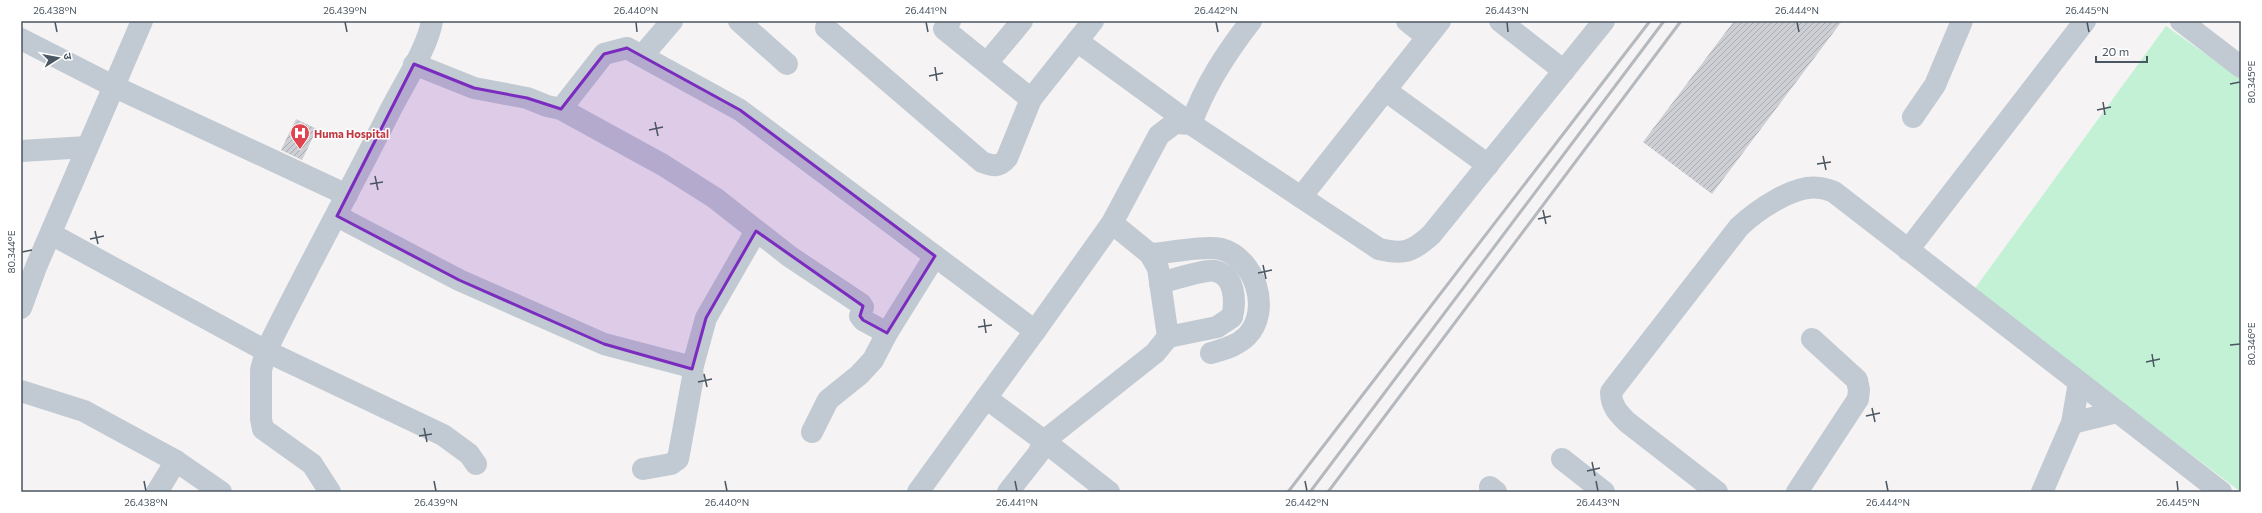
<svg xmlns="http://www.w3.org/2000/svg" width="2262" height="513" viewBox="0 0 2262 513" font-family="Commissioner,'Noto Sans Devanagari',sans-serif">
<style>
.pitch{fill:#c3f1d5}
.building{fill:url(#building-hatch)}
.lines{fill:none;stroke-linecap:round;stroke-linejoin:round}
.minor{stroke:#c1cad2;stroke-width:22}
.rail{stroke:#b5b8bd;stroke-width:3}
.marked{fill:#7b2cbf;fill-opacity:0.2;stroke:#7b2cbf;stroke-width:3;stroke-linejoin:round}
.ticks{fill:none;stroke:#4a5661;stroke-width:1.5}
.labels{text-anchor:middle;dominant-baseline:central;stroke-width:3;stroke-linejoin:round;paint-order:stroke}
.health-label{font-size:11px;font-weight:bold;fill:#be3a42;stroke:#fff;text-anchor:start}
.neatline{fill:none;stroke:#4a5661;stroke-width:1.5}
.ticks-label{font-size:10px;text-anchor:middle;fill:#4a5661}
</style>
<defs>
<pattern id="building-hatch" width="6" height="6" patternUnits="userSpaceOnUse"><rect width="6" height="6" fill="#cdcfd5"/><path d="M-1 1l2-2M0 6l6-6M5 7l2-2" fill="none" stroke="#a8abb0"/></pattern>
</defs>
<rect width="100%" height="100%" fill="#f5f3f3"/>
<!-- pitch -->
<path class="pitch" d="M2166,26L2241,79V492L1973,291Z"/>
<!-- building -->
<g class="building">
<path d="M1734,21H1842L1712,194L1643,142Z"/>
<path d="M296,119L317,129L302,160L281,150Z"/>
</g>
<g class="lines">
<!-- minor -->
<g class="minor">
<path d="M739,21L787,64"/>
<path d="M950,21L944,29L1031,99L1093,21"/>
<path d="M1407,21L1427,37"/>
<path d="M1500,21L1564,71"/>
<path d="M2181,21L2241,67"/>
<path d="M826,28L982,162C993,166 999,168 1007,158L1031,99"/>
<path d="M21,39L115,87L347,195"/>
<path d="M1077,41L1191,124C1205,85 1226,53 1251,21"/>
<path d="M642,56L672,21"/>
<path d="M987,63L1022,21"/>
<path d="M414,64L474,88L527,98L547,106L561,109L663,165L715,198L789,256L861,304L863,307L860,316L863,320L887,333"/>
<path d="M1385,90L1488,165"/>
<path d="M561,109L604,54L627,48L740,110L1035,331L986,398L1044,441L1038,454L1008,492"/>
<path d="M1913,117L1935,85L1962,21"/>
<path d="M21,151L87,147"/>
<path d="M1301,197L1440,21"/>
<path d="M337,216L459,280L604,344L688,366L692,369L693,377L678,459L671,464L643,469"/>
<path d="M51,234L266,351C306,270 349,192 390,111C402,87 428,47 432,21"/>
<path d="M1908,250L2085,21"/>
<path d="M1150,254C1167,253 1206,245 1221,249C1255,258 1272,310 1247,336C1237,346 1224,349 1211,353"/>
<path d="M1160,283C1171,280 1207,269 1215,271C1235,275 1236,301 1232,317L1217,327L1168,337"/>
<path d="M21,308L36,267L142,21"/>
<path d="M1035,331L1112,223L1159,135L1175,123L1191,124L1379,249C1404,255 1412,252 1431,235L1604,21"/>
<path d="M692,369L706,318L756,231"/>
<path d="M21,391L84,411L176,461L221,492"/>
<path d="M2072,423L2117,412"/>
<path d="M812,432L828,400L859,375L873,360L887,333L935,256"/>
<path d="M1562,459L1604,492"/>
<path d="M1490,487L1496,492"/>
<path d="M157,492L176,461"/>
<path d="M330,492L312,464L263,429L261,419V370L266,351L443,435L469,454L476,464"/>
<path d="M918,492L986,398"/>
<path d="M1109,492L1044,441L1155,353L1168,337L1158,268L1150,254L1112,223"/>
<path d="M1717,492L1627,422C1618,413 1611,406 1611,392L1739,227C1756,211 1794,184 1819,188C1824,188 1829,190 1834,192L2221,492"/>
<path d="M1797,492L1858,399L1859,390L1857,380L1812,339"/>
<path d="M2042,492L2072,423L2079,382"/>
</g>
<!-- rail -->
<g class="rail">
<path d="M1288,492L1650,21"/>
<path d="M1310,492L1664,21"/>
<path d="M1328,492L1681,21"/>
</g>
</g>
<!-- marked area -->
<path class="marked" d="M627,48L740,110L935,256L887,333L863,320L860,316L863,306L756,231L706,318L692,369L604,344L459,280L337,216L414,64L474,88L527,98L561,109L604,54Z"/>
<!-- ticks -->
<path class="ticks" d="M55,22L57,32M345,22L347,32M636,22L637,32M926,22L928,32M1216,22L1218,32M1507,22L1508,32M1797,22L1799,32M2087,22L2089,32M935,67L937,81M929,76L943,73M2230,84L2240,82M2103,102L2105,115M2097,110L2111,107M655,122L658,136M649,130L663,127M1823,156L1826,170M1817,164L1831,162M375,176L378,190M370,184L383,182M1543,210L1546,224M1538,219L1551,216M95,231L98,244M90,239L104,236M22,252L32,250M1263,265L1266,279M1258,273L1272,270M984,319L986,333M978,327L992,325M2230,345L2240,344M2152,354L2154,367M2146,362L2160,359M704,374L707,387M698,382L712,379M1872,408L1875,422M1866,416L1880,413M424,428L427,442M419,436L432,434M1592,462L1595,476M1587,471L1600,468M144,481L146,491M434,481L436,491M725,481L727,491M1015,481L1017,491M1305,481L1307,491M1596,481L1598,491M1886,481L1888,491M2177,481L2178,491"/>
<!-- icons -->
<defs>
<symbol id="hospital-pin" viewBox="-11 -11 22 30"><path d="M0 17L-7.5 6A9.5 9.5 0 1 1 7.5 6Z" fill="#e0444e" stroke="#fff"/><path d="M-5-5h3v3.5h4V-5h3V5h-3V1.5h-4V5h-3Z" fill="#fff"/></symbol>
</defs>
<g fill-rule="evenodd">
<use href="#hospital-pin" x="289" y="122" width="22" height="30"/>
</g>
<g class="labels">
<!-- health labels -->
<g class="health-label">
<text x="314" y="133">Huma Hospital</text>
</g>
</g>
<!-- border -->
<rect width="2262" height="513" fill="none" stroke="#ffffff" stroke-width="44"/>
<!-- north arrow -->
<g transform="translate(58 58) rotate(79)" stroke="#ffffff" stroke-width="3" paint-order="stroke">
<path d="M0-3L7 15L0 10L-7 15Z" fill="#4a5661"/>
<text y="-6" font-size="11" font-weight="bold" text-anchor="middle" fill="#4a5661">उ</text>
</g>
<!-- scale -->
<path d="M2096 56v6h51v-6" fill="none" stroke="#4a5661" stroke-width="2"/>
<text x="2102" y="56" font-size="12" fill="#4a5661" stroke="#ffffff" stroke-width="3" paint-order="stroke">20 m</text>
<rect x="22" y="22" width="2218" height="469" class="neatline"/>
<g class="ticks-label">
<text x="55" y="14">26.438°N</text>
<text x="345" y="14">26.439°N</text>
<text x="636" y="14">26.440°N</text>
<text x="926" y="14">26.441°N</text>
<text x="1216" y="14">26.442°N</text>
<text x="1507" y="14">26.443°N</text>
<text x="1797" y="14">26.444°N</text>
<text x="2087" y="14">26.445°N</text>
<text transform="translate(2251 82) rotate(-90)" y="4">80.345°E</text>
<text transform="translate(11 252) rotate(-90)" y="4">80.344°E</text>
<text transform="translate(2251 344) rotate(-90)" y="4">80.346°E</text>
<text x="146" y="506">26.438°N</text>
<text x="436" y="506">26.439°N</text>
<text x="727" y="506">26.440°N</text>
<text x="1017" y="506">26.441°N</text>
<text x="1307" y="506">26.442°N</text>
<text x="1598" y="506">26.443°N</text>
<text x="1888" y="506">26.444°N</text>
<text x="2178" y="506">26.445°N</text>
</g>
</svg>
